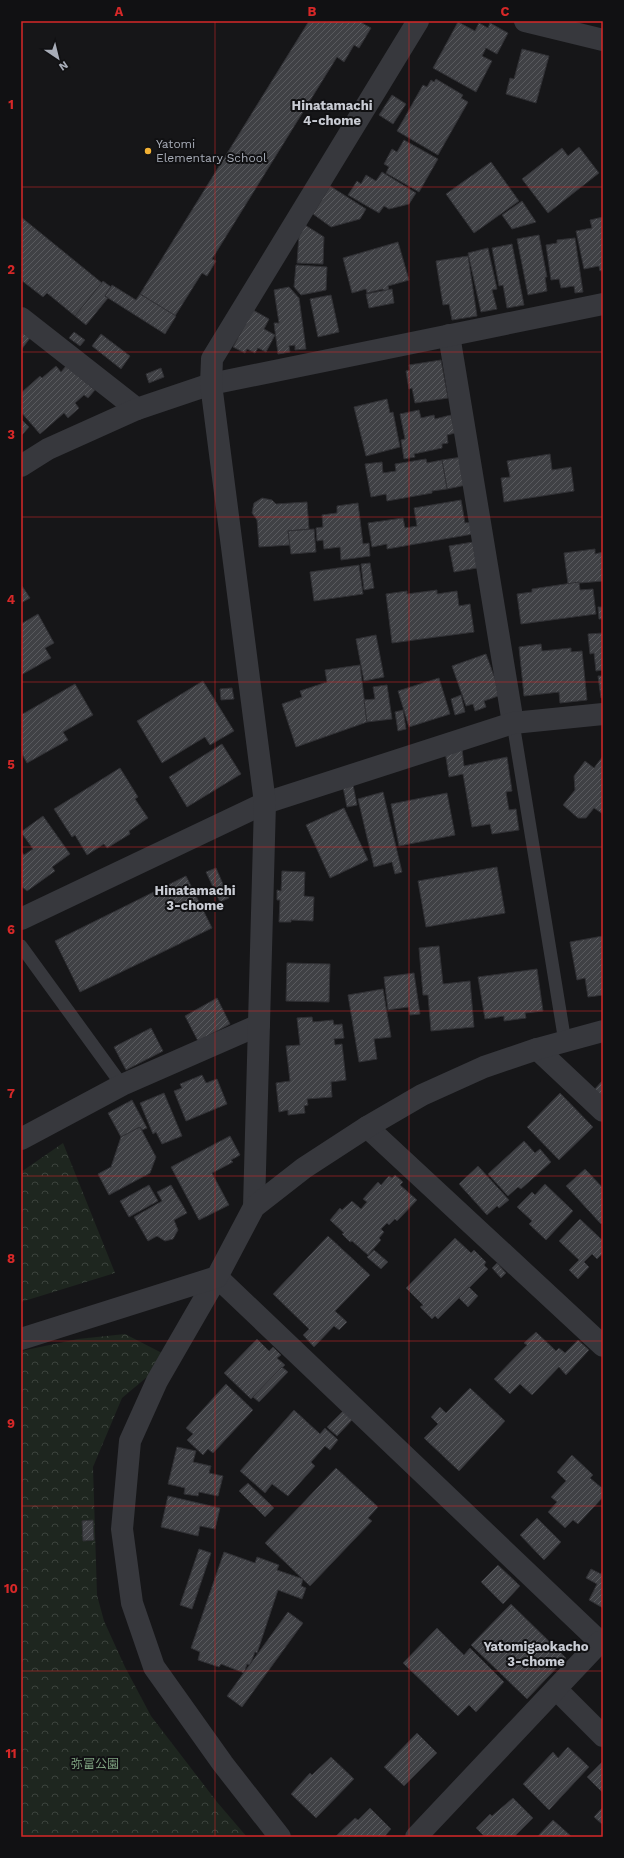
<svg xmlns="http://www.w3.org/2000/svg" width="624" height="1858" viewBox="0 0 624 1858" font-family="'Work Sans','Noto Sans JP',sans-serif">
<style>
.forest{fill:url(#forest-crowns)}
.building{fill:url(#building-hatch);stroke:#303034}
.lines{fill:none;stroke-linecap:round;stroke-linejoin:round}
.service{stroke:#37383d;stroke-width:13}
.minor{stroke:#37383d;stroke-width:22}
.tertiary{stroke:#37383d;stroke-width:22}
.grid{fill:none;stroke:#d62828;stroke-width:1;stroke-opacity:0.55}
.poi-dot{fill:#f2b134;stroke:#111113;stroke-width:1.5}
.labels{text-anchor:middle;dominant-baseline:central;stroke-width:4;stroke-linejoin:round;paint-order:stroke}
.poi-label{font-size:12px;fill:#a8adb8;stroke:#111113;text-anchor:start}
.park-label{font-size:12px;fill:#7fa381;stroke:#111113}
.neighbourhood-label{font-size:13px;font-weight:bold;fill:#c9ccd4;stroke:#111113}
.neatline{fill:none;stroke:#d62828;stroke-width:1.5}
.grid-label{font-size:13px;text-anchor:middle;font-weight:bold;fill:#d62828}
</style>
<defs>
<pattern id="forest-crowns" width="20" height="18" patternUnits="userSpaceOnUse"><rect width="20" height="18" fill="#1e261f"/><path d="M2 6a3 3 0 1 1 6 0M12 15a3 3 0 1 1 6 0" fill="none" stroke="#3c433d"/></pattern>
<pattern id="building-hatch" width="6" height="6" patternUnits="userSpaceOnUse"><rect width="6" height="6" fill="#404145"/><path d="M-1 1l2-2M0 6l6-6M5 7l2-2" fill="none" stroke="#595a5e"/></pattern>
</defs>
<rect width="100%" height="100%" fill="#161618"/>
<!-- forest -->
<g class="forest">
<path d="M63,1143L115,1273L21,1302V1172Z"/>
<path d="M125,1334L162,1353L153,1372L122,1398L93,1467L97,1595L104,1621L125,1667L151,1716L217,1802L247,1837H21V1351L78,1339Z"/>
</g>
<!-- building -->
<g class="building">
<path d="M309,21H363L362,23L371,28L359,48L354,45L344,62L337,57L212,259L216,261L207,276L202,273L175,316L140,294Z"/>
<path d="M458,22L475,31L479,23L488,28L490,23L508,33L497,54L486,48L482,56L492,61L476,92L433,68Z"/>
<path d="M522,49L549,56L536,103L506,94L510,78L514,79Z"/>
<path d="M436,79L463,95L461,98L468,102L438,155L397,131L423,85L427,87L431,80L434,82Z"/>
<path d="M392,95L406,104L393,124L379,115Z"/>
<path d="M404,140L438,159L419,192L386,173L389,167L384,164L392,149L397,152Z"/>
<path d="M579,147L599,173L548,213L522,179L562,148L568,156Z"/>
<path d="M491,162L519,201L474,233L446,194Z"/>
<path d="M382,172L416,193L409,204L389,209L384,206L379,213L348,195L357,181L361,184L366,175L376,181Z"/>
<path d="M330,186L366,209L360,219L331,227L313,214Z"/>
<path d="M522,201L536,222L512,229L502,215Z"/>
<path d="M21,217L102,283L75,316L47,293L43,297L21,280Z"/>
<path d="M603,217V270L600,271L599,266L584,269L576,231L592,228L590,220Z"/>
<path d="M305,225L324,237L323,264L297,263L299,235Z"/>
<path d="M539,235L547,277H545L547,291L528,295L517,239Z"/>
<path d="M575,238L583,292L575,293L574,286L561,288L559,279L551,280L546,245L557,243V240Z"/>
<path d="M398,242L409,280L388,286L389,290L384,291L383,289L367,293L366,289L352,293L343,258Z"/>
<path d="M512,244L524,305L507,308L503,285L499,286L492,248Z"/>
<path d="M488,248L497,289L492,290L497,309L481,312L468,253Z"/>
<path d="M468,256L477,316L452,320L449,304L443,305L436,261Z"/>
<path d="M296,265L327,267L326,290L301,295L294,287Z"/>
<path d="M103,281L111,287L105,296L108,298L86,325L75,316Z"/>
<path d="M112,285L136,300L140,294L176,316L165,334L105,296Z"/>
<path d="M289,287L299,298L306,349L295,350V345L289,346L290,352L278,354L274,323H279L274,290Z"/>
<path d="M392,289L394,303L369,308L366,294Z"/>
<path d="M331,295L339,332L318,337L310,299Z"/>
<path d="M253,310L269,319L264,329L275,335L266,352L258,348L255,353L247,349L245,353L233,347Z"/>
<path d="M21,331L30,338L21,350Z"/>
<path d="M74,332L85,340L80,346L69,338Z"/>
<path d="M101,334L130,356L121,369L92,346Z"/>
<path d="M441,360L448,398L415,403L412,388L409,389L406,371L410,370L409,365Z"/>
<path d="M56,366L61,372L66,366L95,390L88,398L84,395L75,403L79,408L68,418L64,413L40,434L21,412V393L40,376L42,378Z"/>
<path d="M161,368L164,377L149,383L146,374Z"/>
<path d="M387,399L390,413L393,412L400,447L366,456L354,407Z"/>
<path d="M419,410L421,418L434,415L435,419L451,415L455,433L447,435L448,443L442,444V448L414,454L415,457L404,459L401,440L405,439L400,414Z"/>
<path d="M21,419L29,427L21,436Z"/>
<path d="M550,454L552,470L571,467L574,491L504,502L501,478L510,477L507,461Z"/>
<path d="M462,457L466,485L447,489L442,460Z"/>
<path d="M426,459L427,463L442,460L447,489L432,491V493L387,501L386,494L371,497L365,464L382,462L383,473L396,471L395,464Z"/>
<path d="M262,498L272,500L276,504L307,502L309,529L288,531L290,545L259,547L257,520L252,513L254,503Z"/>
<path d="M461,500L465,523L471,522L473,534L387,549V544L372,547L368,523L403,518L405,528L417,526L414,508Z"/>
<path d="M358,503L363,544L369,543L370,556L341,560L340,547L324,549L323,540L317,541L316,528L323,527L322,515L337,513V506Z"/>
<path d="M314,529L316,552L291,554L288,531Z"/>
<path d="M473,542L477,568L454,572L449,546Z"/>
<path d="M595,549V554L603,552V581L568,584L564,553Z"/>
<path d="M370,563L374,588L364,590L361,564Z"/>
<path d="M359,565L363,594L314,601L310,572Z"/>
<path d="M579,582L580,590L593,589L596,614L521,624L517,594L532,592V589Z"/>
<path d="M22,586L30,598L21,603V587Z"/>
<path d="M437,590V594L457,591L459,606L470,604L474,632L392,643L386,594L407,591V594Z"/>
<path d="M598,607H603V619H599Z"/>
<path d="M38,614L54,643L45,648L51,658L21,675V624Z"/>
<path d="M603,633V670L596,671L594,653L590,654L588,634Z"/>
<path d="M376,635L384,677L364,681L356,639Z"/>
<path d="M541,644L542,651L571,648V652L582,651L587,700L560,703L559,692L524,696L519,647Z"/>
<path d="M486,654L501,695L484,701L486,707L475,711L473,704L466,706L452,666Z"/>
<path d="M360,665L367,722L296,747L282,704L302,697L300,691L327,682L325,670Z"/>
<path d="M598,676H603V698H601Z"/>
<path d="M439,678L450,714L409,727L398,691Z"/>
<path d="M203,681L234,731L210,745L205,737L162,763L137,721Z"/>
<path d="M75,684L93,715L63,732L68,740L27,763L21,752V715Z"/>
<path d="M387,685L392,719L367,722L364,700L375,699L373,687Z"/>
<path d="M232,688L234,699L221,700L220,689Z"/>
<path d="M461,695L465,712L455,715L451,699Z"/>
<path d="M403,710L406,729L398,731L395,712Z"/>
<path d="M222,744L241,774L187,807L169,777Z"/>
<path d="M462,748L464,766L507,757L512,791L506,792L509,810L516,809L519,830L492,834L490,824L472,827L463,774L449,777L445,751Z"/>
<path d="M603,756V814L594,808L586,818H578L563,805L575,790L574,776L585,761L594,768Z"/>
<path d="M120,768L138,797L135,799L148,818L129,831L130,834L107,848L104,844L87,855L75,835L72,837L54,809Z"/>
<path d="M353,785L357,805L347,807L343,787Z"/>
<path d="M383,792L402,872L395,874L392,862L374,867L358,799Z"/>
<path d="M447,793L455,835L399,846L391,804Z"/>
<path d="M344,808L368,860L330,878L306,825Z"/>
<path d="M43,816L70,854L52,867L55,871L27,891L21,886V851L24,855L33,849L21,832Z"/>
<path d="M497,867L505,913L426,927L418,881Z"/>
<path d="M216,868L229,898L220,902L206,872Z"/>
<path d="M282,871L305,872L304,896L314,897L313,921L291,920V922H279L280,900H277V890L281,891Z"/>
<path d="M186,876L212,928L80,992L55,941Z"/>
<path d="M603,936V995L588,997L585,978L577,980L570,942Z"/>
<path d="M439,946L443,984L470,981L474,1027L431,1031L428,995H423L419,948Z"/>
<path d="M287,963L330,964L329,1002L286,1001Z"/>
<path d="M537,969L543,1011L525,1013L526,1018L504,1021V1016L485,1019L478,977Z"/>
<path d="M414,973L420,1014L410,1015L408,1007L388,1010L384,977Z"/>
<path d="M383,989L391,1037L374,1039L377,1059L359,1062L348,995Z"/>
<path d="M217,998L230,1024L198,1041L185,1016Z"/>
<path d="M312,1017L313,1022L333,1020L334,1025L342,1024L344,1038L334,1039L335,1045L342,1044L346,1080L331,1082L332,1097L307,1099L308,1105L304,1106L305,1113L288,1115V1110L279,1112L276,1083L290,1081L286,1046L300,1045L297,1018Z"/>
<path d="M151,1028L163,1051L126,1070L114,1047Z"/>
<path d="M202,1075L206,1083L217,1079L227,1104L186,1121L174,1091L182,1088L180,1084Z"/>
<path d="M603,1080V1099L594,1090Z"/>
<path d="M164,1093L182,1136L162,1144L156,1132L153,1134L140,1103Z"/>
<path d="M560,1093L593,1127L559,1160L527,1127Z"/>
<path d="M132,1100L147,1128L142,1130L140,1127L121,1137L108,1113Z"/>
<path d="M140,1127L156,1157L150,1173L109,1195L98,1174L111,1167L121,1137Z"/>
<path d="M230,1136L240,1155L231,1160L233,1162L212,1173L229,1205L199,1220L171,1167Z"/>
<path d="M524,1141L535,1153L540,1149L551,1162L521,1189L518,1187L508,1196L488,1174Z"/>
<path d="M478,1166L509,1200L499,1208L497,1206L487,1215L459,1184Z"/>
<path d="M585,1169L603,1188V1222L601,1224L566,1186Z"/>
<path d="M395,1175L403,1182L400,1185L417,1200L397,1221L395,1219L389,1225L387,1223L381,1229L384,1232L379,1238L381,1240L368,1255L352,1241L350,1242L342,1234L344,1233L330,1220L340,1208L342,1210L352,1201L361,1209L367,1202L363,1199L378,1182L381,1185L389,1176L392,1178Z"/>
<path d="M545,1184L573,1211L546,1240L529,1224L532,1221L517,1207L532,1192L535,1195Z"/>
<path d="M149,1185L158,1201L129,1217L120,1201Z"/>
<path d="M171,1185L187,1213L174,1220L178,1230L173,1239L165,1241L157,1236L148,1241L134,1217L162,1201L157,1192Z"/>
<path d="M580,1219L603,1241V1253L597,1259L592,1254L584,1262L589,1267L578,1279L569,1270L579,1260L559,1241Z"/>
<path d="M328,1236L370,1275L335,1311L347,1322L339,1330L334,1326L314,1347L303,1335L309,1329L273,1294Z"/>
<path d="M455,1238L471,1253L474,1250L486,1262L484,1265L488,1269L438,1319L435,1316L432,1319L420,1307L423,1305L406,1288Z"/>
<path d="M374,1250L388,1262L381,1269L367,1257Z"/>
<path d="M497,1263L506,1273L501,1278L492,1268Z"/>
<path d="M469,1287L478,1296L468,1307L459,1298Z"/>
<path d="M536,1332L556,1351L559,1348L565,1353L578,1340L589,1350L566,1375L559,1367L532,1395L520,1384L510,1394L494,1379L527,1345L524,1343Z"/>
<path d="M257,1339L269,1351L273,1347L281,1355L277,1358L285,1365L251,1399L224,1373Z"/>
<path d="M282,1367L288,1372L259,1402L253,1397Z"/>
<path d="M226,1384L253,1410L213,1453L208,1449L203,1455L187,1440L193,1434L186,1428Z"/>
<path d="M470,1388L505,1421L459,1471L424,1438L438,1424L431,1417L440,1407L446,1413Z"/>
<path d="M294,1410L320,1434L325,1428L338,1440L330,1450L325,1446L311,1462L315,1466L288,1496L272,1484L265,1493L240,1471Z"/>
<path d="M343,1411L352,1420L337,1436L327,1427Z"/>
<path d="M177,1447L196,1451L193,1462L211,1466L209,1473L223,1476L218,1496L199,1492L198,1496L184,1494L185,1488L168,1484Z"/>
<path d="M572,1455L593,1475L590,1478L603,1489V1497L578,1524L573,1520L565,1528L548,1512L557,1502L551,1497L566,1481L557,1472Z"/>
<path d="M336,1468L378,1507L368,1518L372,1521L310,1586L265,1543Z"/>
<path d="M248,1483L274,1508L265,1517L239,1491Z"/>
<path d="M168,1496L220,1508L215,1529L200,1526L198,1536L161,1527Z"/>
<path d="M537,1518L561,1542L544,1560L520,1535Z"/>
<path d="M93,1520L94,1540L83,1541L82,1521Z"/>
<path d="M199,1549L211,1553L192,1609L180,1605Z"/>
<path d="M224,1552L255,1563L257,1557L279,1565L277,1570L303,1579L301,1586L306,1588L302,1599L278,1590L257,1653L255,1652L250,1665L247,1664L244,1673L221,1664L219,1667L198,1660L200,1652L191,1648Z"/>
<path d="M498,1565L520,1586L503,1604L481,1582Z"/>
<path d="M591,1569L601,1574L603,1570V1608L589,1600L597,1584L586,1578Z"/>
<path d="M511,1604L566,1658L527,1699L471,1645Z"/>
<path d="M288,1612L303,1623L242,1707L227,1696Z"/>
<path d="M437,1628L464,1655L470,1648L504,1682L476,1712L469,1705L458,1716L403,1663Z"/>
<path d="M417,1733L437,1753L404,1786L384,1767Z"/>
<path d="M568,1747L589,1767L549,1810L523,1784L553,1752L558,1758Z"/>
<path d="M331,1757L354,1779L316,1818L291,1794L310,1773L312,1775Z"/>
<path d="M603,1761V1793L587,1777Z"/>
<path d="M513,1798L533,1818L514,1837H485L476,1828L490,1814L492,1816Z"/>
<path d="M603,1807V1825L594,1817Z"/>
<path d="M370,1808L391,1829L384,1837H335L355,1818L358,1820Z"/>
<path d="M553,1820L572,1837H537Z"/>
</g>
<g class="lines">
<!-- service -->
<g class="service">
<path d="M513,723L565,1042"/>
<path d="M21,946L122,1085"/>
</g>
<!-- minor -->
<g class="minor">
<path d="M525,21L603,40"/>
<path d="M21,318L137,409"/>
<path d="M449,335L513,723"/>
<path d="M21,466L48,449L137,409L211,384L603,304"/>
<path d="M21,919L265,803L513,723L603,714"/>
<path d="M537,1049L603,1111"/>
<path d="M367,1127L603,1346"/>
<path d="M21,1139L122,1085L259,1025"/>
<path d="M254,1207L265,803L211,384L212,359L418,21"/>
<path d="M556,1689L603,1736"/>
<path d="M280,1837L223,1764L154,1667L132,1603L122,1529L130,1441L157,1381L217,1277L600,1642"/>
<path d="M416,1837L600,1642H603"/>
</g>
<!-- tertiary -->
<path class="tertiary" d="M21,1339L217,1277L254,1207L304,1168L367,1127L422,1095L484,1067L537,1049L603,1031"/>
</g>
<!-- grid -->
<path class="grid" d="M215,21V1837M409,21V1837M21,187H603M21,352H603M21,517H603M21,682H603M21,847H603M21,1011H603M21,1176H603M21,1341H603M21,1506H603M21,1671H603"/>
<!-- markers -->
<circle class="poi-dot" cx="148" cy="151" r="4"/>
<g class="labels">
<!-- poi labels -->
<g class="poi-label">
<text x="156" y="144">Yatomi<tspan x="156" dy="14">Elementary School</tspan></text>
</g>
<!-- park labels -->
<g class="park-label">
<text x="95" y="1764">弥富公園</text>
</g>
<!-- neighbourhood labels -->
<g class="neighbourhood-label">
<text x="332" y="105">Hinatamachi<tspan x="332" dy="15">4-chome</tspan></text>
<text x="195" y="890">Hinatamachi<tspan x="195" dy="15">3-chome</tspan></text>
<text x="536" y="1646">Yatomigaokacho<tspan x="536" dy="15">3-chome</tspan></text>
</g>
</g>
<!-- border -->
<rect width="624" height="1858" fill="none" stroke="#111113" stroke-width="44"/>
<!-- north arrow -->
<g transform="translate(58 58) rotate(145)" stroke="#111113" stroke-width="3" paint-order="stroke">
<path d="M0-3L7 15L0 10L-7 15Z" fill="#a8adb8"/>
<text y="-6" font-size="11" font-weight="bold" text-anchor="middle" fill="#a8adb8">N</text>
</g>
<rect x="22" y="22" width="580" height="1814" class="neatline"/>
<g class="grid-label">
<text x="119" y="16">A</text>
<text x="312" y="16">B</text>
<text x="505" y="16">C</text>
<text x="11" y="109">1</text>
<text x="11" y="274">2</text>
<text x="11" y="439">3</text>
<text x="11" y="604">4</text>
<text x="11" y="769">5</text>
<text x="11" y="934">6</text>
<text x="11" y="1098">7</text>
<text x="11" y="1263">8</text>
<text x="11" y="1428">9</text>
<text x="11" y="1593">10</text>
<text x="11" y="1758">11</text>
</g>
</svg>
